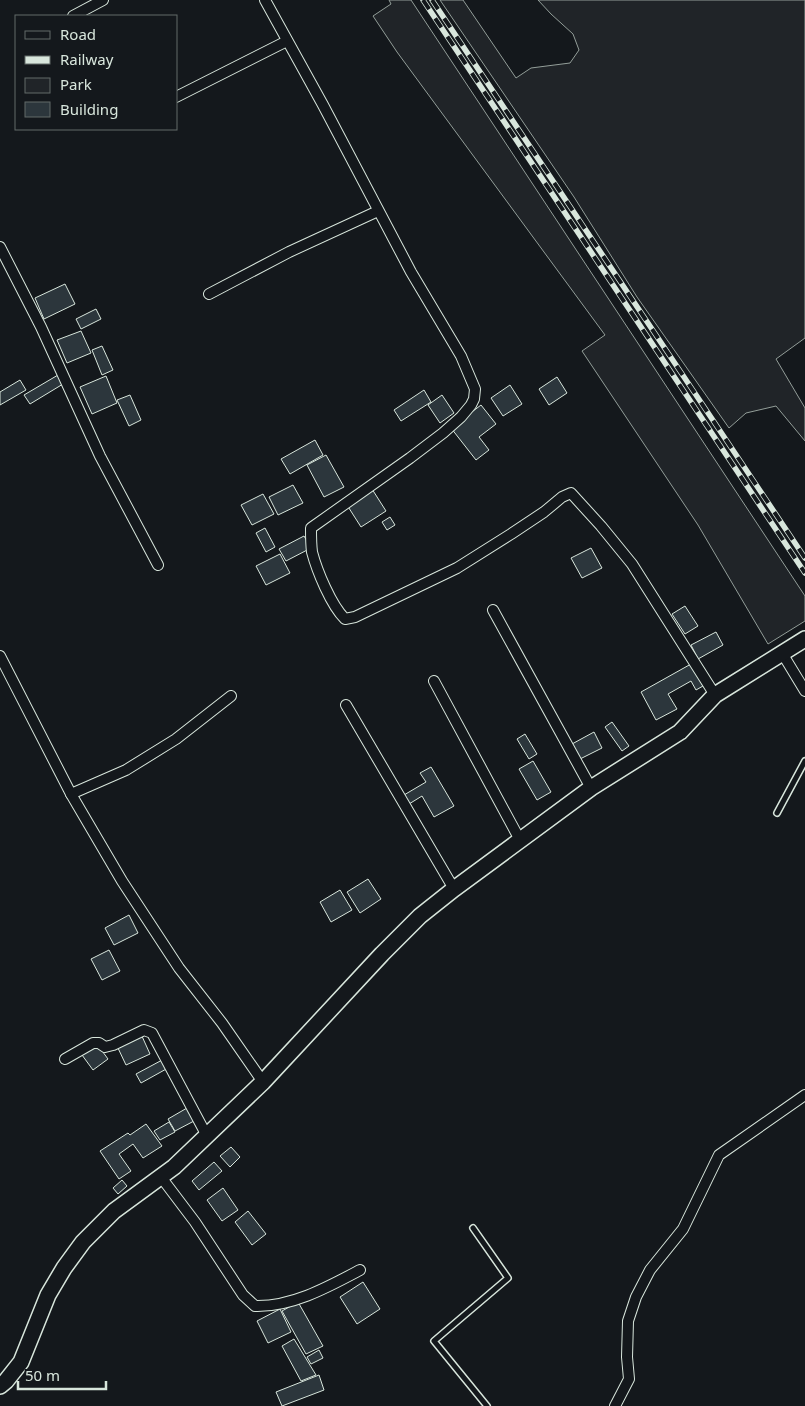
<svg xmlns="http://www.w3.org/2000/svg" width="805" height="1406" viewBox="0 0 805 1406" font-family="'Noto Sans',sans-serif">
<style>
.green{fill:#202428;stroke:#939e99}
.building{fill:#2c363c;stroke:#d8e6dc}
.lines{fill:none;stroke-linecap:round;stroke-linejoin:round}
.lane-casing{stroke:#d8e6dc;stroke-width:8}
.street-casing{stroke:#d8e6dc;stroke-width:12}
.secondary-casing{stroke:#d8e6dc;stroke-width:18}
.lane{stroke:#14181c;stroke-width:5}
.street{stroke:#14181c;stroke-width:10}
.secondary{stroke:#14181c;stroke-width:15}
.rail-casing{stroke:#d8e6dc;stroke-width:5.5}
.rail{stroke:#14181c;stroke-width:4;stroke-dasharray:11;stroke-linecap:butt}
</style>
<rect width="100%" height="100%" fill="#14181c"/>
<!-- green -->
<g class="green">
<path d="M389,0H411L805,596V621L768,644L698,525L582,351L605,335L397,52L373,16L391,4Z"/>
<path d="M440,0H463L516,78L531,68L570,63L579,50L573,34L551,14L538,0H805V338L776,359L805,408V441L776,406L746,413L729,428L637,297L574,197Z"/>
</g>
<!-- building -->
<g class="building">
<path d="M65,284L75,304L44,319L35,298Z"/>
<path d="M96,309L101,319L81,329L76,319Z"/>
<path d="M81,331L91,353L67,363L57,340Z"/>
<path d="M102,346L113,370L102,375L92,350Z"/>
<path d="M58,375L63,384L30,404L24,395Z"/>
<path d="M106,376L117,403L92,414L80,387Z"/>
<path d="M557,377L567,393L549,405L539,389Z"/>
<path d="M20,380L26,390L0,405V392Z"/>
<path d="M510,385L522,404L503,416L491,398Z"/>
<path d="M424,390L431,402L401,421L394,410Z"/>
<path d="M130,395L141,420L129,426L117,400Z"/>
<path d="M442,395L454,413L440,423L428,405Z"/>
<path d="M481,405L496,424L479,437L489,450L476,460L451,428Z"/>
<path d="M315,440L323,455L290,474L281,459Z"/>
<path d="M326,455L344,487L324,497L307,465Z"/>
<path d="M293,485L303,503L278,515L269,497Z"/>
<path d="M372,489L386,511L361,527L347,505Z"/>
<path d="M263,494L274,514L252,525L241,505Z"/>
<path d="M390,517L395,525L387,530L382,522Z"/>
<path d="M265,528L275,547L266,552L256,533Z"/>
<path d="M304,536L311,548L286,561L279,549Z"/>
<path d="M591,548L602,568L582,578L571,558Z"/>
<path d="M280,554L290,573L266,585L256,566Z"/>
<path d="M685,606L698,626L685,634L672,614Z"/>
<path d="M716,632L723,645L698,659L691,645Z"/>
<path d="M691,664L703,686L696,690L691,681L668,694L677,709L656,720L641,692Z"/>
<path d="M612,722L629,746L622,751L605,727Z"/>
<path d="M594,732L602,748L580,759L572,744Z"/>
<path d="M525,734L537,754L529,759L517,739Z"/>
<path d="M533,761L551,792L537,800L519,769Z"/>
<path d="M431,767L454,806L434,817L422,796L409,804L404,795L426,782L420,773Z"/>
<path d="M368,879L381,899L360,913L347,892Z"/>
<path d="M340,890L352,910L331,922L320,902Z"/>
<path d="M129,915L138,933L114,945L105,928Z"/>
<path d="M109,950L120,971L102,980L91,959Z"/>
<path d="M141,1034L150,1054L126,1065L117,1046Z"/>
<path d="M97,1044L108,1059L93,1070L82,1055Z"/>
<path d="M164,1059L168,1068L141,1083L136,1074Z"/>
<path d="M187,1108L194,1121L175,1131L168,1119Z"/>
<path d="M169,1122L175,1132L160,1140L154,1131Z"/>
<path d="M146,1124L162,1146L143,1158L133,1144L119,1154L131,1171L119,1179L100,1151L128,1133L130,1135Z"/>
<path d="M231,1147L240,1157L230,1167L220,1156Z"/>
<path d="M214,1162L222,1171L199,1190L192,1181Z"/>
<path d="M122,1180L127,1186L118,1194L113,1188Z"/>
<path d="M223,1188L238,1210L222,1221L207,1200Z"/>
<path d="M248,1211L266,1234L252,1245L235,1222Z"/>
<path d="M363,1282L380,1309L357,1324L340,1297Z"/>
<path d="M298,1302L323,1346L306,1354L282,1311Z"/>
<path d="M280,1309L291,1332L268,1343L257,1321Z"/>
<path d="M294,1339L316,1375L301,1381L282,1346Z"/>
<path d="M319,1350L323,1358L311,1364L307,1357Z"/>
<path d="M319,1375L324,1390L282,1406L276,1392Z"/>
</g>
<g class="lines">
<defs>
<g id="lane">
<path d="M777,813L805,761"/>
<path d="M473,1228L508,1278L434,1341L487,1406"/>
</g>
<g id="street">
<path d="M265,0L323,105L411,272L461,356L475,389L474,399L471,405L461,417L443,433L410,458L311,528C311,536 311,544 312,552C317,571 331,605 345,619L355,617L457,568L511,534L544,512L562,497L571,493L601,526L632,564L715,695"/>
<path d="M73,16L103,0"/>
<path d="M176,97L287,41"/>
<path d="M0,247L41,327L100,456L158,565"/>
<path d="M209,294L289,252L378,211"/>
<path d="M493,610L591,788"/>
<path d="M782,653L805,691"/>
<path d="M0,656L71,794L122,881L179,968L222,1023L263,1082"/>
<path d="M434,681L520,840"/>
<path d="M346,705L454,889"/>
<path d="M71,794L126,770L176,739L231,696"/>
<path d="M65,1059L93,1043H99L105,1047L113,1045L144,1030L152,1033L207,1136"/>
<path d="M161,1177L195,1222L243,1295L255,1306C292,1307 328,1287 360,1270"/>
<path d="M615,1406L629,1379L627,1357L628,1321L636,1297L650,1270L683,1229L719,1155L805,1095"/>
</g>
<path id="secondary" d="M0,1386L6,1381L21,1362L48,1295L64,1268L83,1242L114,1211L174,1167L263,1082L382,954L420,916L454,889L591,788L680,732L715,695L805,639"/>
</defs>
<!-- lane casing -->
<use href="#lane" class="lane-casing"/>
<!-- street casing -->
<use href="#street" class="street-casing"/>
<!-- secondary casing -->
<use href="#secondary" class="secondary-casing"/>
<!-- lane -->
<use href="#lane" class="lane"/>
<!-- street -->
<use href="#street" class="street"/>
<!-- secondary -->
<use href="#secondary" class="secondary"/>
<defs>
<g id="rail">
<path d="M423,0L805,573"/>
<path d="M432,0L805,558"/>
</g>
</defs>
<!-- rail casing -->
<use href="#rail" class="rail-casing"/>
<!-- rail -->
<use href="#rail" class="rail"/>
</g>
<!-- legend -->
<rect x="15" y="15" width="162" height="115" fill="#14181c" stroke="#626a69"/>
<rect x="25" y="31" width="25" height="8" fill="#14181c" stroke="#626a69"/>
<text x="60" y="40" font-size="15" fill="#d8e6dc">Road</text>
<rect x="25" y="56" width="25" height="8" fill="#d8e6dc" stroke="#626a69"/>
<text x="60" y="65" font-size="15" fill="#d8e6dc">Railway</text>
<rect x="25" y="78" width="25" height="15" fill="#202428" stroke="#626a69"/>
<text x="60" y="90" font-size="15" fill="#d8e6dc">Park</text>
<rect x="25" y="102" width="25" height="15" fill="#2c363c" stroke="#626a69"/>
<text x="60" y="115" font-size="15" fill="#d8e6dc">Building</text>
<!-- scale -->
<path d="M18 1381v8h88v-8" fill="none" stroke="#d8e6dc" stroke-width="2.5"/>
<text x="25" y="1381" font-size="15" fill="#d8e6dc" stroke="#14181c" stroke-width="4" paint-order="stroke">50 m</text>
</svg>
